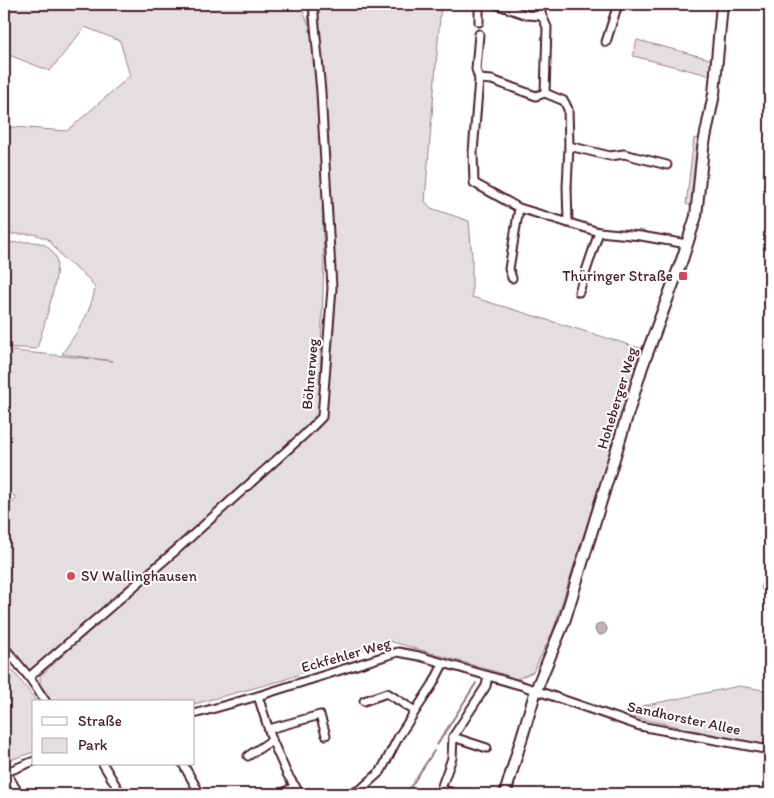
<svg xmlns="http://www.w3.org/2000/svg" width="774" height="798" viewBox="0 0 774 798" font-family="Itim,sans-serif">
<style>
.green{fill:#e5dee0;stroke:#987e86}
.water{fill:#c1b3b6;stroke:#91787e}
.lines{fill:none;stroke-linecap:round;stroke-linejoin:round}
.stream{stroke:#91787e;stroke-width:2}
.street-casing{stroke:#4a1f2b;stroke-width:11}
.secondary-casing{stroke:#4a1f2b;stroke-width:14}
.street{stroke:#fff;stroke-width:7}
.secondary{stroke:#fff;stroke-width:10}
.poi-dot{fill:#d1495b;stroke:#fff;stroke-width:2}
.labels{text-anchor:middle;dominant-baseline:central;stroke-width:4;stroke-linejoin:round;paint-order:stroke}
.poi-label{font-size:15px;fill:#4a1f2b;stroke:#fff;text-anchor:end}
.street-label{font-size:15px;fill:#4a1f2b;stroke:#fff}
</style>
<rect width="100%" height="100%" fill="#fff"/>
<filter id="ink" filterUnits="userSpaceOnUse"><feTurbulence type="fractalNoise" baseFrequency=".02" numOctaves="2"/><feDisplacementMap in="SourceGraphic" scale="10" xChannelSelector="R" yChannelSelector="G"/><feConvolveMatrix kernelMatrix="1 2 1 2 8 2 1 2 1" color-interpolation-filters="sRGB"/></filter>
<g filter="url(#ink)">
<!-- green -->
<g class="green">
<path d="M9,4H300L309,25L308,4H441L425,201L431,208L469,221L472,257V297L643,349L553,631L533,672L517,679L490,670L386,640L284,680L194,704V702H52L40,684V676L324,420L326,413L335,286L328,188L322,209L324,259L319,413L303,430L231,495L29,672L4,642V510L17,498L4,489V350L113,361L62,354C77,332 91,314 95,288L89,279L64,259L48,239L34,234H4V129L12,127L67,131L130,76L120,41L85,27L50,71L4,53V28H7Z"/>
<path d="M637,40L714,60L716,77L633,56Z"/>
<path d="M694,138L700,139L694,207L686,204Z"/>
<path d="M4,243C14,243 34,240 43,244C48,246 54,253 56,258C61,274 42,331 37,349L4,347Z"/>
<path d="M4,659L37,702H34V752L4,762Z"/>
<path d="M739,686L770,691V747L634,717L642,706Z"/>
</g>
<!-- water -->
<g class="water">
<path d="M763,580H770V597L762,590L761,585Z"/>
<circle cx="601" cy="629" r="6"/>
</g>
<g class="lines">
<!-- stream -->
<g class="stream">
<path d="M437,745L476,683"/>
<path d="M406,794L434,751"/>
</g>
<defs>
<g id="street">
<path d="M495,4L527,15L542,16"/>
<path d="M541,4V14L547,27L545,93L564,101L568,109L569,146"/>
<path d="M479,22V4"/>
<path d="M479,34L476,69L479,79L473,152L474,183L519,208L599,232L641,236L687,244"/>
<path d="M606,42L618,4"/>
<path d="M479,79L492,80L536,96L545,93"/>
<path d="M568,223L567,187L569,146L610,156L624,154L667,165"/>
<path d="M512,278L509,269L519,208"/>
<path d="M579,292L599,232"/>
<path d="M4,647L29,677L46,702"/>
<path d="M29,677L175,551L305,434L322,417L332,288L321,92L313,4"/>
<path d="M258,696L272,740L287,774L300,794"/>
<path d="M364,701L387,693L415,711"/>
<path d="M194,714L258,696L398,652L419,656L523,686L640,726L770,750"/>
<path d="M269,729L320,715L326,735"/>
<path d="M453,737L487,748"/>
<path d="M248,756L272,740"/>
<path d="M103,764L121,794"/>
<path d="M183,764L200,794"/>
<path d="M6,772L19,794"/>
<path d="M4,773L34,761"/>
<path d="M441,789L456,794"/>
<path d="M281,794L295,786"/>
<path d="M350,794L361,789L381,771L399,736L433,684L443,664"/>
<path d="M439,794L452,758L453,737L486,686L488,676"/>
</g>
<path id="secondary" d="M505,794L536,690L564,622L642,367L683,257L696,216L703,148L714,94L722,4"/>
</defs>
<!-- street casing -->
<use href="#street" class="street-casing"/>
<!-- secondary casing -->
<use href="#secondary" class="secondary-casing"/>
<!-- street -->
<use href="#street" class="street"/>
<!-- secondary -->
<use href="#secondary" class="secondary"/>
</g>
</g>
<!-- markers -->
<g class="poi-dot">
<rect x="678" y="271" width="10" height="10" rx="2.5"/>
<circle cx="71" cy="576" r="5"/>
</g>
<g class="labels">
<!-- poi labels -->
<g class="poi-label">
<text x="673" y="276">Thüringer Straße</text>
<text x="81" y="576" text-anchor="start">SV Wallinghausen</text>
</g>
<!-- street labels -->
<g class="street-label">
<text transform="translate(310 374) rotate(-85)">Böhnerweg</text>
<text transform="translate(617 398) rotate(-73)">Hoheberger Weg</text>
<text transform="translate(346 655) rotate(-16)">Eckfehler Weg</text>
<text transform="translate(684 718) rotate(12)">Sandhorster Allee</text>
</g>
</g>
<!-- margin -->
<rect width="774" height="798" fill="none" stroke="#fff" stroke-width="20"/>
<rect x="10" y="10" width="754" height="778" fill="none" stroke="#4a1f2b" stroke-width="2" filter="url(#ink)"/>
<!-- legend -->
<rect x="32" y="700" width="162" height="65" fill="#ffffff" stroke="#b7a5aa"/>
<rect x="42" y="717" width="25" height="8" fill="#ffffff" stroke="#b7a5aa"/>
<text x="78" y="726" font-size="15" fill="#4a1f2b">Straße</text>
<rect x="42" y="738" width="25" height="15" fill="#e5dee0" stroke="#b7a5aa"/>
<text x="78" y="750" font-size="15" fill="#4a1f2b">Park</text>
</svg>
